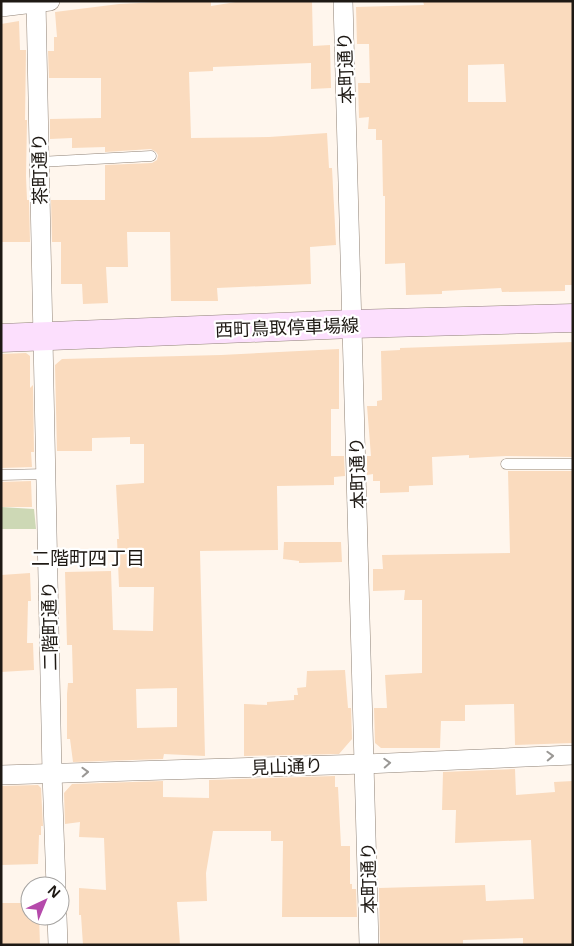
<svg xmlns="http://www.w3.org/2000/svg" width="574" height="946" viewBox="0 0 574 946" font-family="'Noto Sans','Noto Sans JP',sans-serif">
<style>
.green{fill:#cdd8b5}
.building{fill:#fadbbe;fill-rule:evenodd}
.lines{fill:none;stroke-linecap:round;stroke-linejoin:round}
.service-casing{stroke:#908377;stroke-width:11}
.minor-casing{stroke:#908377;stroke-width:20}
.secondary-casing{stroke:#908377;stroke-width:29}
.service{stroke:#fff;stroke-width:10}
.minor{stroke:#fff;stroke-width:19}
.secondary{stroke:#fcdffd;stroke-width:28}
.oneway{stroke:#9a9895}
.labels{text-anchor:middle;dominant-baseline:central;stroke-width:4.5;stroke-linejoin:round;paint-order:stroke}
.street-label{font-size:18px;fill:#1e1914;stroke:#fff}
.neighbourhood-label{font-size:19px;fill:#1e1914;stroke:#fff}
</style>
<rect width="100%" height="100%" fill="#fff6ed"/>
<!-- green -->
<path class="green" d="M1,507L34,509L36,529H1Z"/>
<!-- building -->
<g class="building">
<path d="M177,1H211V6L242,1H312L313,46L330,45L331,88L311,89V63L213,67V71L189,72L191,138L269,137L327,133L329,168H332L336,245L310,247L311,284L217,288L218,301H171L170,232H127L128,267H106L108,303L83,304L82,284H61V242H52L51,200H105V165L152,163L157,160L158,155L156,152L151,149L105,152V147L72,148V138L50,139V119L101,118V78H49L48,51H54V37H57L55,12L119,4Z"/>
<path d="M423,1H573V285H565V291L502,292L501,288L442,291V294L406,295L405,263L385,264V196H383L382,140H376V129H368L369,117L359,118L358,83H370L369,44H357L356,7L424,5ZM504,64L506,102H468V65Z"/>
<path d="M19,21L20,50H26L25,120H27L26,176L27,200H29L30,242H1V24Z"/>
<path d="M573,342L572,457L506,456L469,458V455L432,457L433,485L409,486V492L380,493V481H373V474L367,475V456H371L367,406H377V401L382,400L381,351L400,350V348Z"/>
<path d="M339,349V409H331V456H344L345,476L334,477V485L277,486L278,550L200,551L205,756L164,754L163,759L73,762L70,739H67V694L68,683H73L72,645H67L65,572L111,571L113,630L153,631L154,587H119L117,539H119L116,485L144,483V444H130V437L92,438V451H57L55,365L62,359L221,355ZM177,688V727L137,728L136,689Z"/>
<path d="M26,353L30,356V388L33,385L34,452H31L32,467L1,468V354Z"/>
<path d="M508,471H573V743L515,745L514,704L465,705V721H441L440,748H381L375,743L374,708H387L385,675L422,673V600H404L405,590L373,591V569H383L382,555L510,553Z"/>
<path d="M31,481L32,507H1V482Z"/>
<path d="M284,542H341L342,562L299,563V561L283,559Z"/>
<path d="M30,573L31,601H28L27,643H33L34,670L1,672V575Z"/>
<path d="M345,670L348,708H351L352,739L339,754L244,756V704L267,705V702L294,700V695H298L297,688L306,687L307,671Z"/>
<path d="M515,769L516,795L555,792L554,782L573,781V945H523V938L463,940V945H380L379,888L485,885L486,901L534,899L531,840L455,843L456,810H442L443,772Z"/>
<path d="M335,776V787H338L341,846H350V884H352V889H356L357,917H282L283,841H271V831H213L206,873L207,901L177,902L180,945H83L81,915H79V888L106,890L104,838L79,837L80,822L65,824L64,793L72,784L163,781V797L209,798V780Z"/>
<path d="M38,785L41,788L43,826H41V835H39L38,864L1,865V786Z"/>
<path d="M1,903H30V916H39L40,945H1Z"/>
</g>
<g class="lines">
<defs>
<g id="service">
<path d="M39,162L151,156"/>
<path d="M506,464H573"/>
<path d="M1,475L46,474"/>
</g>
<g id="minor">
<path d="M36,1L52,773L56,886"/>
<path d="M343,1L369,945"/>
<path d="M1,7L50,1"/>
<path d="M1,775L365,764L573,755"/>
<path d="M57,916L58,945"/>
</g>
<path id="secondary" d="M1,338L352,324L573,318"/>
</defs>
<!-- service casing -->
<use href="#service" class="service-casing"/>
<!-- minor casing -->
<use href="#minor" class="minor-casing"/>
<!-- secondary casing -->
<use href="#secondary" class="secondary-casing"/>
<!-- service -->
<use href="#service" class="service"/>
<!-- minor -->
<use href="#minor" class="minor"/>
<!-- secondary -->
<use href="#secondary" class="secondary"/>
</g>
<!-- one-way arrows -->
<defs><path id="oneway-chevron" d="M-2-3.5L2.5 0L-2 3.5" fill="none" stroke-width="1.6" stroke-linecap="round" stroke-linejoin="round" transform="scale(1.25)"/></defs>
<g class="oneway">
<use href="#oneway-chevron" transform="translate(550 756) rotate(-2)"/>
<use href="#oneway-chevron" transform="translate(387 763) rotate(-3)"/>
<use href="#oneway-chevron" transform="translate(85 772) rotate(-2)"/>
</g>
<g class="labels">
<!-- street labels -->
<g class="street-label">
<text transform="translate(345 68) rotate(-92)">本町通り</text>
<text transform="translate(39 169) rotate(-91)">茶町通り</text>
<text transform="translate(287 327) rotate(-2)">西町鳥取停車場線</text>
<text transform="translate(357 473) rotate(-92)">本町通り</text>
<text transform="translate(49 626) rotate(-91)">二階町通り</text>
<text transform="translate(287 766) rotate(-2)">見山通り</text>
<text transform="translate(368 878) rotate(-91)">本町通り</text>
</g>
<!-- neighbourhood labels -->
<g class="neighbourhood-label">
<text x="88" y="558">二階町四丁目</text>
</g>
</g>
<!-- border -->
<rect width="574" height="946" fill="none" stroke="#1e1914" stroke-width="5"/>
<!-- north arrow -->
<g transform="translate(45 901) rotate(44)"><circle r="24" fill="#ffffff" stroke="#a5a3a1"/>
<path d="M0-4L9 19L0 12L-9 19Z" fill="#b54aab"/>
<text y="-8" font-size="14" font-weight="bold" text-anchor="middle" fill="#1e1914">N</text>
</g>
</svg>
